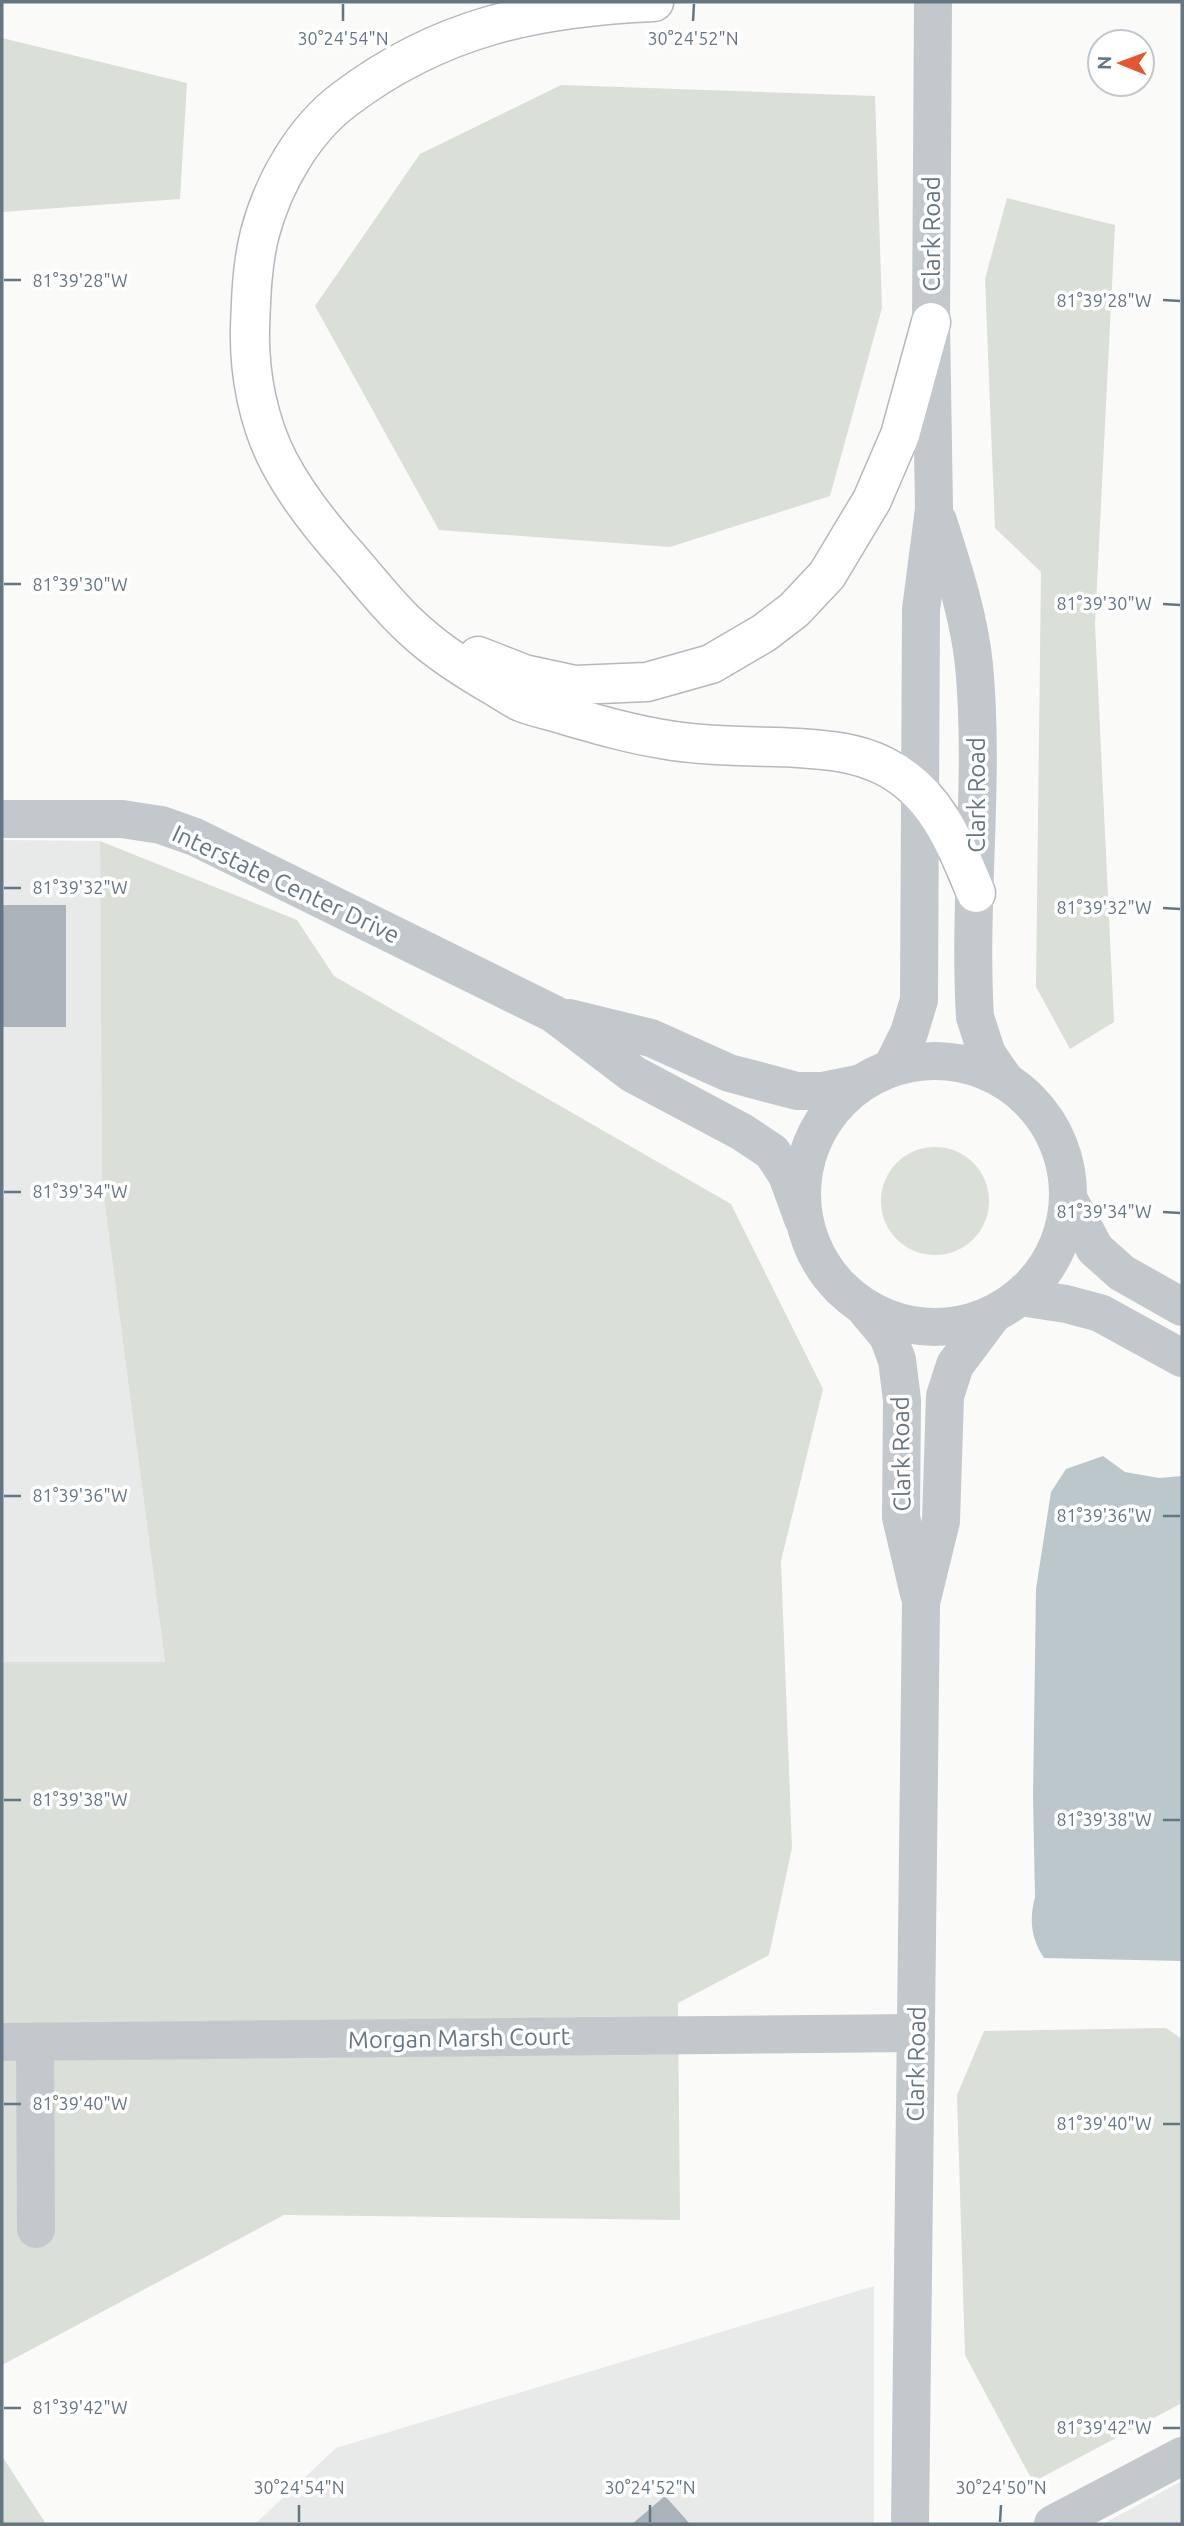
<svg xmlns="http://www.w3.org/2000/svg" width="1184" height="2526" viewBox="0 0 1184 2526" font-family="Ubuntu,sans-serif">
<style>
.built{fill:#e8e9e9}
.green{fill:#dadfd7}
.water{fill:#bbc7cb}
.building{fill:#aab3b9}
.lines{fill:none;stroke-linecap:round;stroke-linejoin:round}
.highway-casing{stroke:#b4b9bd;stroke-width:41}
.minor{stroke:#c3c8cc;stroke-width:38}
.highway{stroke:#fff;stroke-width:38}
.ticks{fill:none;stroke:#657683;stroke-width:2.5}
.labels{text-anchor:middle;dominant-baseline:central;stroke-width:7;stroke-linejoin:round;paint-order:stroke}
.street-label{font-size:24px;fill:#657683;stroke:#fff}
.ticks-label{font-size:18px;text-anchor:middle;fill:#657683;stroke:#fff;stroke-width:7;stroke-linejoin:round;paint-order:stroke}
</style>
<rect width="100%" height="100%" fill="#fafaf8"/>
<!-- built -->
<g class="built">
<path d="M2,840L100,841L102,1183L165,1662H2Z"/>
<path d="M874,2286V2524H255L336,2448Z"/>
<path d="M1182,2481V2524H1103Z"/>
</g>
<!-- green -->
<g class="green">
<path d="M2,38L187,83L180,199L2,212Z"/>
<path d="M561,85L875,96L882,308L830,496L670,547L439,530L315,306L420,154Z"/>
<path d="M1007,198L1115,225L1095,624L1114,1022L1070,1049L1036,987L1041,572L995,528L985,279Z"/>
<path d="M100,841L297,920L334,976L731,1204L823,1389L781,1561L792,1848L769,1955L678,2003L680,2220L284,2215L2,2365V1662H165L102,1183Z"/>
<circle cx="935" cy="1201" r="54"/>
<path d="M1166,2028L1182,2039V2403L1033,2482L965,2355L957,2095L984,2031Z"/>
<path d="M2,2456L46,2524H2Z"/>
</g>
<!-- water -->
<path class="water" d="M1103,1456L1125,1472L1159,1478L1182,1476V1961L1044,1958C1031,1938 1029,1920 1035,1897L1033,1797L1036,1589L1051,1492L1066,1469Z"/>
<!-- building -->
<g class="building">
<rect x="2" y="905" width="64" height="122"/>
<path d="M665,2496L690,2524H632Z"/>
</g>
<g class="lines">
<defs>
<g id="highway">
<path d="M654,2C537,7 440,27 345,99C303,130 273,184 260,233C252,264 251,297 250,329C249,373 258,422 279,462C298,498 323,529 350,559C372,585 395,614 421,636C443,655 468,671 494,686C503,691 512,698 521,702C536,708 553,711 568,716C599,725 630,734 662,739C705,747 754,746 798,748C828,750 856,752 884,766C936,792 955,843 976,893"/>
<path d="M478,656L524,674L575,685L647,682L711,664L764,633L794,610L827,575L872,500L900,435L931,322"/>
</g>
</defs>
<!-- highway casing -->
<use href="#highway" class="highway-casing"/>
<!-- minor -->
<g class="minor">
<path d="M938,521C953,568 969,616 974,665C985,782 968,900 975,1017L987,1054L1005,1080"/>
<path d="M2,819H122L161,825L195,837L554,1014L633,1074L742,1132L772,1152L787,1175L803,1219"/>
<path d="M569,1018L651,1038L729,1073L797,1091H823L858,1084"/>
<circle cx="935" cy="1194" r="133"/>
<path d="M892,1067L909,1033L919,1000L921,610L934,509L931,322L933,2"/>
<path d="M1069,1200L1095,1249L1122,1273L1182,1307"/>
<path d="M1021,1297L1066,1304L1100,1313L1182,1358"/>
<path d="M867,1311L888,1336L897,1360L902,1400L901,1517L919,1594"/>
<path d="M2,2042L916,2033"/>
<path d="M35,2042L36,2229"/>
<path d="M910,2524L921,1603L941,1521L945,1396L955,1365L991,1317"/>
<path d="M1053,2524L1182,2456"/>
</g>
<!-- highway -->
<use href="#highway" class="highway"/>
</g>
<!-- ticks -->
<path class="ticks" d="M343,21V4M693,21L694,4M4,280H21M1163,300L1180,301M4,584H21M1163,604L1180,605M4,888H21M1163,908L1180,909M4,1192H21M1163,1212L1180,1213M4,1496H21M1163,1516H1180M4,1800H21M1163,1820H1180M4,2104H21M1163,2124H1180M4,2408H21M1163,2428H1180M299,2522V2505M650,2522V2505M1000,2522L1001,2505"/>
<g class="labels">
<!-- street labels -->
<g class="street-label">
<text transform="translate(931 234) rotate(-90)">Clark Road</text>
<text transform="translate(976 795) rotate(-90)">Clark Road</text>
<text transform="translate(286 884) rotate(25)">Interstate Center Drive</text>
<text transform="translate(901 1454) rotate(-91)">Clark Road</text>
<text transform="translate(459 2038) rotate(-1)">Morgan Marsh Court</text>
<text transform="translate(916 2064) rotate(-89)">Clark Road</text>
</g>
</g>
<g class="ticks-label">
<text x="343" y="45">30°24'54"N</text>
<text x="693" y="45">30°24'52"N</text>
<text x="80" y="287">81°39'28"W</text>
<text x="1104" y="307">81°39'28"W</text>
<text x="80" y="591">81°39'30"W</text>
<text x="1104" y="610">81°39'30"W</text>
<text x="80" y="894">81°39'32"W</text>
<text x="1104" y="914">81°39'32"W</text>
<text x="80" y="1198">81°39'34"W</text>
<text x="1104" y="1218">81°39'34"W</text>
<text x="80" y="1502">81°39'36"W</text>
<text x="1104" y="1522">81°39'36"W</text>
<text x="80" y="1806">81°39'38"W</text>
<text x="1104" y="1826">81°39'38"W</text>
<text x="80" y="2110">81°39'40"W</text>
<text x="1104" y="2130">81°39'40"W</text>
<text x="80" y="2414">81°39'42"W</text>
<text x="1104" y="2434">81°39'42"W</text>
<text x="299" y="2494">30°24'54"N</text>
<text x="650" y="2494">30°24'52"N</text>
<text x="1001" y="2494">30°24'50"N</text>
</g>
<!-- border -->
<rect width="1184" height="2526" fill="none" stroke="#657683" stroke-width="7"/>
<!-- north arrow -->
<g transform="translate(1121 63) rotate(271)"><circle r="33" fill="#ffffff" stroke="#c1c8cd" stroke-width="2"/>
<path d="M0-5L12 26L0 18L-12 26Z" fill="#e4572e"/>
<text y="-10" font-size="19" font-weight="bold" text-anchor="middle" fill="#657683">N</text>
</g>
</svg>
